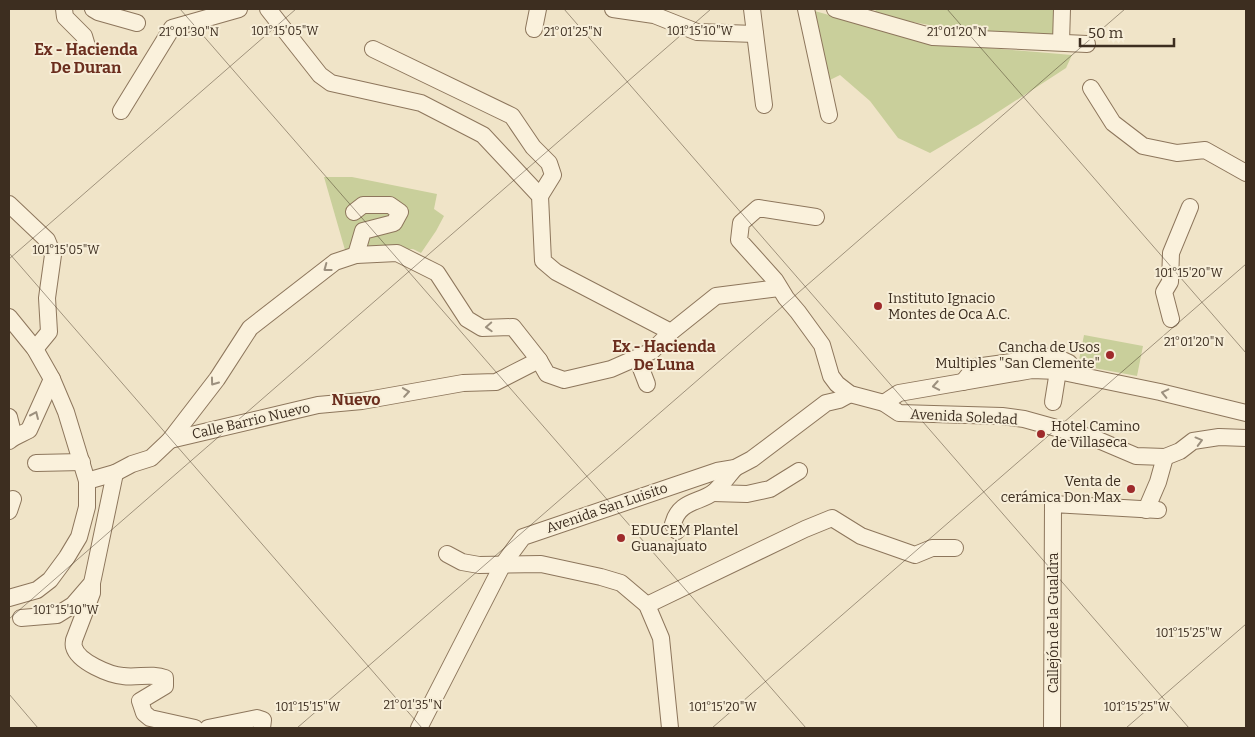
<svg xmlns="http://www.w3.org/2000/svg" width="1255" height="737" viewBox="0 0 1255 737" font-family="Bitter,serif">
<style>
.green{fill:#c9cf9b}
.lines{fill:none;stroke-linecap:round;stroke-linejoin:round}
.minor-casing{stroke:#8d765c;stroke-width:18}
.minor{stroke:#faf1dc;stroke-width:16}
.oneway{stroke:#9c907e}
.ticks{fill:none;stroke:#3d2e20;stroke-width:1;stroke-opacity:0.45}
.poi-dot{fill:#9e2a2b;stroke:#f7eed8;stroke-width:2}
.labels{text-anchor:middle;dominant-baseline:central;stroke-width:4;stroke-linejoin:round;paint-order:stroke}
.poi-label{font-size:14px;fill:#3d2e20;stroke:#f7eed8;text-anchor:start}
.street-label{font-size:14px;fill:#3d2e20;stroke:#f7eed8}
.quarter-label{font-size:16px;font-weight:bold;fill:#6b2e1e;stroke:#f7eed8}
.ticks-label{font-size:12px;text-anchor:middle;fill:#3d2e20;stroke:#f7eed8;stroke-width:4;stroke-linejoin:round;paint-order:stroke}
</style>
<rect width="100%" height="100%" fill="#f0e4c8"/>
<!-- green -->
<g class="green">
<path d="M876,9H1057L1058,38L979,34L874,15Z"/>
<path d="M811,10L930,43L1072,55L1066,68L978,125L930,153L898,138L870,101L840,75L828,81Z"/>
<path d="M324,177H352L437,194L434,209L444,216L436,231L421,253L413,249L345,250Z"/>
<path d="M1084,335L1143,346L1137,376L1078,365Z"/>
</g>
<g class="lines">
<defs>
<g id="minor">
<path d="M64,9L65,17L84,36L87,46"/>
<path d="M93,9L98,12L137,23"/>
<path d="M268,9L320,75L331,83L421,103L483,135L540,196L543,261L556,272L671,332"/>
<path d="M613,9L654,15L697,32L755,34"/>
<path d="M752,9L764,105"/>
<path d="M806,9L829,115"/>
<path d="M835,9L933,37L1087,44"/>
<path d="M534,29L538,9"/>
<path d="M1061,42L1062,9"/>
<path d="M373,49L512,116L533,147L549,163L553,175L540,196"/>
<path d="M1091,88L1113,123L1143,146L1177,153L1205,150L1246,173"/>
<path d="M121,111L172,28L239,9"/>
<path d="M9,204L47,240L53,255L47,298L49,332L35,349"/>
<path d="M354,212L363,205H390L400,212L394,223L363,231L356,255"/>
<path d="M816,217L758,208L741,223L739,240L775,280L786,298L798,312L822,345L831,376L837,384L850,394L884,403L899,413L1002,416L1024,419L1096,439L1136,456L1165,457L1180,451L1193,441L1219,437L1246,438"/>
<path d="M9,317L35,349L52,379L66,412L87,481V507L79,537L67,557L50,580L37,590L9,598"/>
<path d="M1171,319L1164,292L1170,282L1171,253L1190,207"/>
<path d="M637,358L647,384"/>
<path d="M963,382L975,367L1054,356L1069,363L1079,375"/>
<path d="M1053,402L1058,371"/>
<path d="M884,403L899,393L1032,370L1058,371L1160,392L1246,413"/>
<path d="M9,417L14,437"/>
<path d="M170,440L318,405L362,401L463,383L496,382L539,360"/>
<path d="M9,441C15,436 22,434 29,430L52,379"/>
<path d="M36,463L82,462"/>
<path d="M87,481L115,473L132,464L151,458L170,440L217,379L250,328L335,262L356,255L397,253L437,273L467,319L482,328L513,327L539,360L547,374L564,380L611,369L652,351L671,332L716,296L779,288"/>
<path d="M713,493L747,494L770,489L799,471"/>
<path d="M1146,510L1158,482L1165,457"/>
<path d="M9,511L13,499"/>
<path d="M677,531L673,524C679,500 700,503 714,492C722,485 728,476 735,468"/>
<path d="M447,554L462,562L479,565L541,564L601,577L621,583L647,605L661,638L670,728"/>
<path d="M92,583V593L74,640C74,642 73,645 74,647C78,662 110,675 123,676C137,678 153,673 165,678V686L140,701L144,713L150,718L195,728"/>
<path d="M647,605L805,529L832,518L861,536L915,555L932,548H955"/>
<path d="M21,618L57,615L73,605L92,583L115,473"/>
<path d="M208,728L257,718L263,720L262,728"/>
<path d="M419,728L503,564L523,537L717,471L735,468L752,459L826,403L839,400L850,394"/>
<path d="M1052,728L1053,504L1158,510"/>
</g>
</defs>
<!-- minor casing -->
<use href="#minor" class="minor-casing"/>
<!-- minor -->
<use href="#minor" class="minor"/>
</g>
<!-- one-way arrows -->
<defs><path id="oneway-chevron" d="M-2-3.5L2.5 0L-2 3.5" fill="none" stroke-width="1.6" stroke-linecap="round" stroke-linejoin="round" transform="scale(1.25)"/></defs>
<g class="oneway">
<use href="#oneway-chevron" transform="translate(327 268) rotate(143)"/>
<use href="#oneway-chevron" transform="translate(489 327) rotate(177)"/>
<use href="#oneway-chevron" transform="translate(214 382) rotate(126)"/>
<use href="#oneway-chevron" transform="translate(936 386) rotate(170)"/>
<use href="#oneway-chevron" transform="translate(406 392) rotate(-9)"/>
<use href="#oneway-chevron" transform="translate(1165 393) rotate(-167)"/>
<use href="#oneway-chevron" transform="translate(35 415) rotate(-66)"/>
<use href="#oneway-chevron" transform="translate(1199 441) rotate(-15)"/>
</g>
<!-- ticks -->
<path class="ticks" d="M180,9L806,728M564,9L1189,728M947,9L1246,353M9,253L422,728M9,259L296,9M9,619L711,9M9,694L38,728M297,728L1125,9M712,728L1246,264M1126,728L1246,624"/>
<!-- markers -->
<g class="poi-dot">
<circle cx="878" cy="306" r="5"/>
<circle cx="1110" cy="355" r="5"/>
<circle cx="1041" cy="434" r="5"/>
<circle cx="1131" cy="489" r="5"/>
<circle cx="621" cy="538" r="5"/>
</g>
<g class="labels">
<!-- poi labels -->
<g class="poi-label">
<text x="888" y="298">Instituto Ignacio<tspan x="888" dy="16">Montes de Oca A.C.</tspan></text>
<text x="1100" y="347" text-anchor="end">Cancha de Usos<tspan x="1100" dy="16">Multiples "San Clemente"</tspan></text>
<text x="1051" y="426">Hotel Camino<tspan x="1051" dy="16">de Villaseca</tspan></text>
<text x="1121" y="481" text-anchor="end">Venta de<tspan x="1121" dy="16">cerámica Don Max</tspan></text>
<text x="631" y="530">EDUCEM Plantel<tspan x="631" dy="16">Guanajuato</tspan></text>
</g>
<!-- street labels -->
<g class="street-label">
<text transform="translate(964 417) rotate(3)">Avenida Soledad</text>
<text transform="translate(251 421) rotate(-13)">Calle Barrio Nuevo</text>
<text transform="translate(607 508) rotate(-19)">Avenida San Luisito</text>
<text transform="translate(1053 623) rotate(-90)">Callejón de la Gualdra</text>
</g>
<!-- quarter labels -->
<g class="quarter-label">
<text x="86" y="49">Ex - Hacienda<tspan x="86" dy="18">De Duran</tspan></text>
<text x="664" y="346">Ex - Hacienda<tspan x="664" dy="18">De Luna</tspan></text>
<text x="356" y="399">Nuevo</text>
</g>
</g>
<g class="ticks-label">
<text x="285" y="35">101°15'05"W</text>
<text x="700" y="35">101°15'10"W</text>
<text x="189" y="36">21°01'30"N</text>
<text x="573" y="36">21°01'25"N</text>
<text x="957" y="36">21°01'20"N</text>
<text x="66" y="254">101°15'05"W</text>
<text x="1189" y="277">101°15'20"W</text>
<text x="1194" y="346">21°01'20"N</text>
<text x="66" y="614">101°15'10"W</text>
<text x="1189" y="637">101°15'25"W</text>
<text x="413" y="709">21°01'35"N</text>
<text x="308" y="711">101°15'15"W</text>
<text x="723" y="711">101°15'20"W</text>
<text x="1137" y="711">101°15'25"W</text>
</g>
<!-- border -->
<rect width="1255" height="737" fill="none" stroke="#3d2e20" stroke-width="20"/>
<!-- scale -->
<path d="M1080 38v8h94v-8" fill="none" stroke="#3d2e20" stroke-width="2.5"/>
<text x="1088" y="38" font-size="15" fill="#3d2e20" stroke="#f7eed8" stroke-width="4" paint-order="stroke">50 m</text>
</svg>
